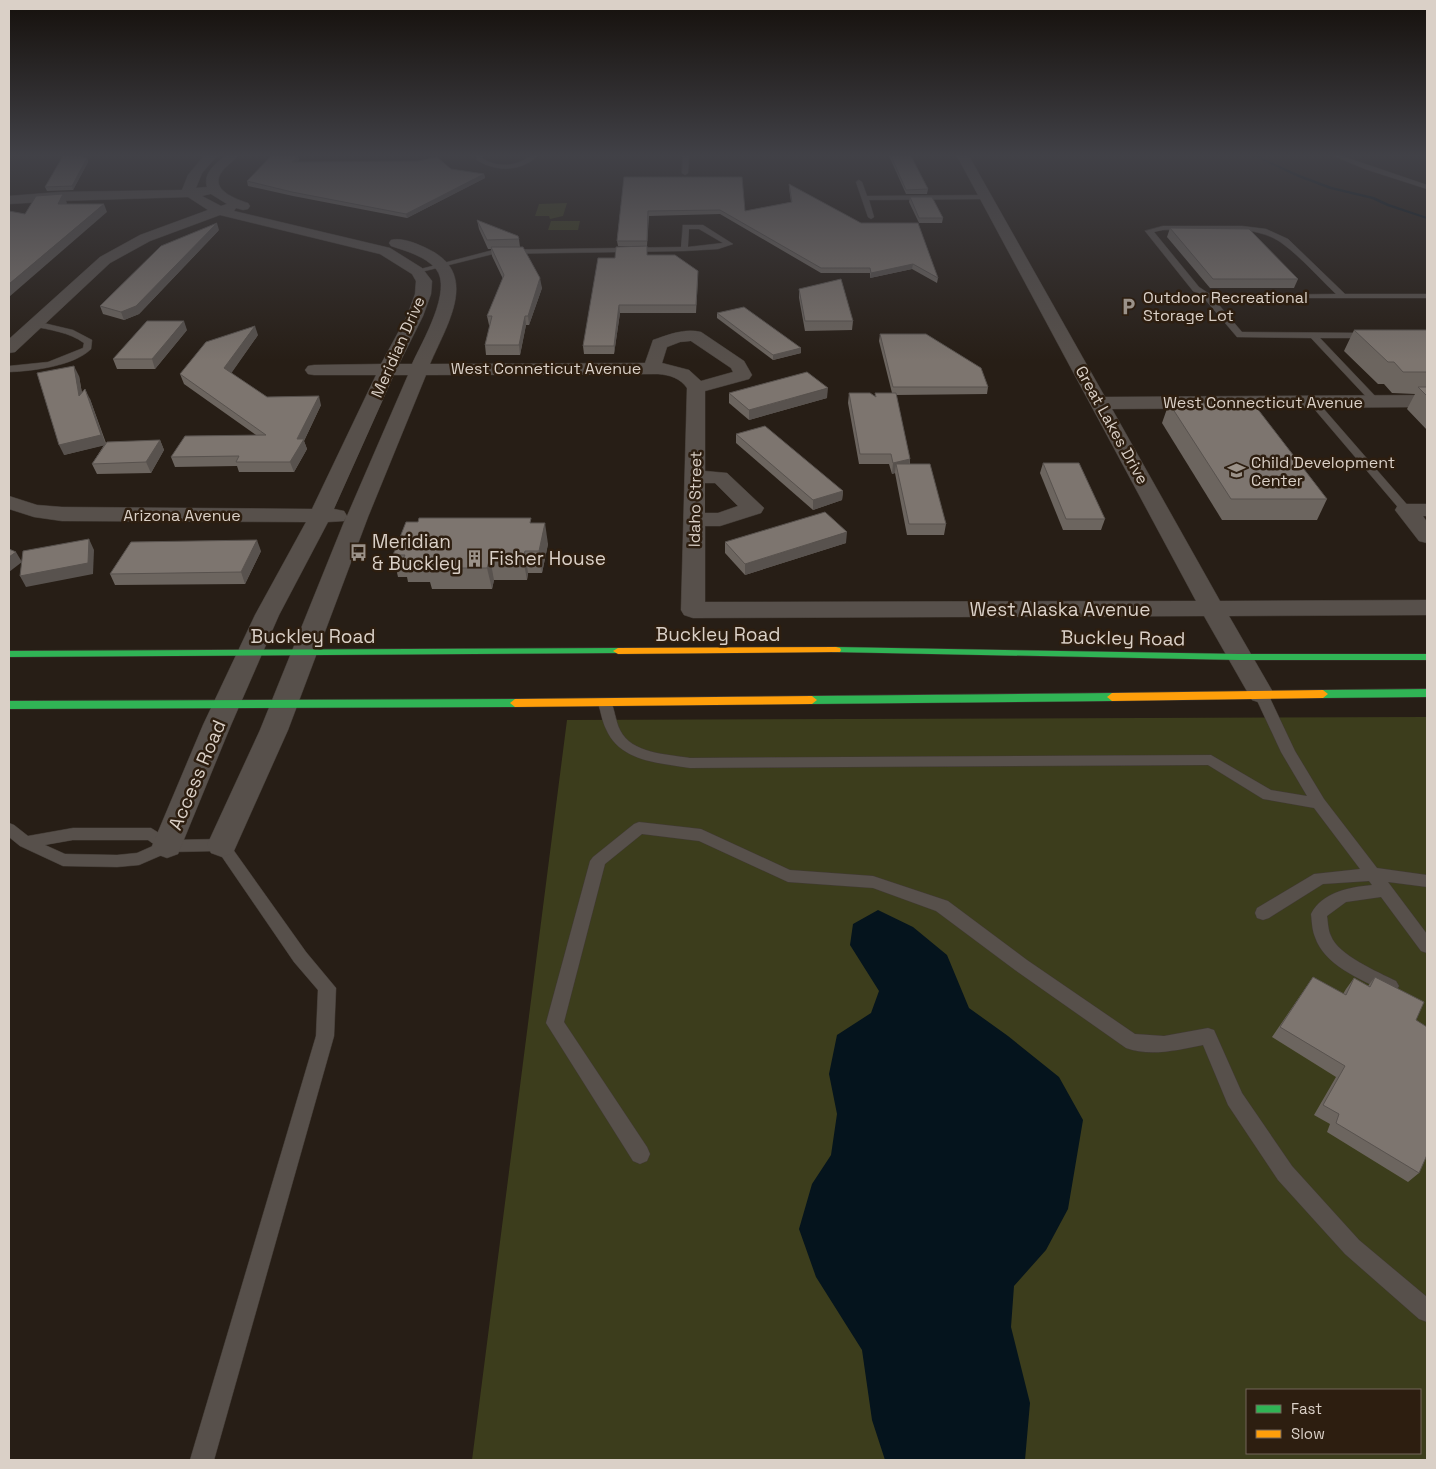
<svg xmlns="http://www.w3.org/2000/svg" width="1436" height="1469" viewBox="0 0 1436 1469" font-family="'Space Grotesk',sans-serif">
<style>
.green{fill:#3c3d1c;fill-rule:evenodd}
.water{fill:#05141d}
.lines{fill:none;stroke-linecap:round;stroke-linejoin:round}
.stream{fill:#05141d;fill-rule:evenodd}
.lane-casing{stroke:#403933;stroke-width:1}
.street-casing{stroke:#403933;stroke-width:1}
.fast-casing{stroke:#403933;stroke-width:1}
.slow-casing{stroke:#403933;stroke-width:1}
.lane{fill:#57504b;fill-rule:evenodd}
.street{fill:#57504b;fill-rule:evenodd}
.fast{fill:#30b455;fill-rule:evenodd}
.slow{fill:#ff9f0a;fill-rule:evenodd}
.wall{fill:#6c655f}
.shaded-wall{fill:#58524e}
.building{fill:#7d756f;stroke:#58524e}
.labels{text-anchor:middle;dominant-baseline:central;stroke-width:5;stroke-linejoin:round;paint-order:stroke}
.far-poi-label{font-size:16px;fill:#dad0c7;stroke:#2d1e10;text-anchor:start}
.far-street-label{font-size:16px;fill:#dad0c7;stroke:#2d1e10}
.poi-label{font-size:19px;fill:#dad0c7;stroke:#2d1e10;text-anchor:start}
.street-label{font-size:19px;fill:#dad0c7;stroke:#2d1e10}
</style>
<rect width="100%" height="100%" fill="#271e16"/>
<!-- green -->
<g class="green">
<path d="M567,203L563,216L550,219L549,216H535L539,204Z"/>
<path d="M551,221H580L578,230H548Z"/>
<path d="M1427,717V1460H472L567,720ZM1247,1390H1420V1453H1247Z"/>
</g>
<!-- water -->
<path class="water" d="M878,910L913,927L947,955L969,1008L1008,1036L1059,1077L1083,1120L1068,1209L1046,1250L1014,1286L1011,1327L1030,1403L1025,1460H885L872,1420L862,1350L816,1277L799,1229L812,1184L831,1155L837,1114L829,1074L837,1035L871,1013L879,991L850,945L853,924Z"/>
<g class="lines">
<!-- stream -->
<path class="stream" d="M1254,156H1257L1300,175L1332,187L1374,197L1389,204L1427,217V219L1387,206L1372,199L1330,189L1298,177Z"/>
<defs>
<g id="lane">
<path d="M477,156H483L482,158C494,166 509,167 522,161C528,158 530,156 537,156C521,172 495,172 477,160Z"/>
<path d="M683,156H689L688,173L685,175L682,173Z"/>
<path d="M1334,156H1342L1427,185V189L1365,169Z"/>
<path d="M859,180L862,182L867,196L984,195L987,197L984,199L869,200L874,217L871,219L868,217L856,182Z"/>
<path d="M683,225H703L733,244L718,249L684,251L493,254L417,273L413,271L493,250L681,247ZM689,229H699L723,243L688,247Z"/>
<path d="M1163,226H1242L1266,229L1288,239L1345,294H1427V298H1213L1242,332L1372,333V337L1369,338H1320L1378,399V403H1372L1311,338L1237,337L1203,297L1193,291L1145,231ZM1163,230C1197,230 1256,222 1283,244C1302,258 1319,278 1336,294L1234,295L1208,293L1199,287L1154,232Z"/>
<path d="M35,321L73,330L92,340L91,349C74,366 33,371 9,372V366L48,362L83,348L84,343C69,332 50,330 32,326L31,324Z"/>
<path d="M1313,399L1316,400L1410,508L1411,510L1410,512H1402L1310,404L1308,402Z"/>
<path d="M1261,690L1266,691L1268,694L1295,751L1324,799L1377,868L1427,875V887L1388,882L1427,934V953L1421,951L1381,897L1346,902L1327,916C1328,922 1328,930 1331,936C1338,955 1378,972 1396,981L1399,986L1396,991L1390,993L1384,991C1360,979 1324,965 1315,937C1312,930 1312,922 1311,914C1322,892 1350,887 1372,885L1369,881L1323,884L1269,918L1263,920L1257,918L1255,913L1257,908L1314,874L1360,869L1314,808L1263,799L1208,765L690,768C660,763 620,762 606,729C602,721 601,712 598,703L600,700H610C615,709 615,720 620,730C632,754 667,754 690,758L1211,755L1271,790L1307,796L1281,752L1254,694L1256,691Z"/>
<path d="M639,822L701,829L790,870L873,876L948,901L1027,960L1135,1034L1164,1036L1208,1028L1214,1030L1242,1093L1292,1166L1359,1240L1427,1297V1322L1419,1319L1345,1254L1278,1180L1228,1105L1203,1045C1178,1050 1150,1057 1126,1048L1015,970L936,911L873,888L788,882L699,841L642,834L605,864L564,1022L647,1147L650,1154L647,1161L640,1164L633,1161L546,1023L590,861L593,857L634,824Z"/>
<path d="M9,823L14,825L28,836L73,828H151L170,840L222,839L227,841L306,952L336,988L334,1036L214,1460H190L316,1036L318,990L294,962L218,851L169,852L139,865L117,867L63,866L20,846L9,837ZM73,840H148L155,845L137,853L117,855L65,854L45,845Z"/>
</g>
<g id="street">
<path d="M204,156H217L202,173L196,188L207,187C203,173 215,164 225,156H238C233,162 225,166 221,173C210,190 236,199 248,203L250,206L248,209L243,210L236,208L234,211L390,248L422,268L432,281L431,294L423,316L399,364H412C422,342 453,290 436,269C425,256 406,251 391,246L389,243L391,240C402,237 418,244 428,249C481,274 446,326 430,364L645,363L653,340C668,335 684,328 701,332L744,361L752,375L749,379L705,391V471L727,473L764,508L761,513L720,526H705V602L1196,601L957,156H969L1105,397L1427,395V407L1112,409L1220,601L1427,600V615L1229,616L1274,694L1270,700L1261,703L1252,700L1204,616L693,618L684,615L681,610L687,388C680,378 670,375 658,374L426,375L368,517L288,730L233,853L222,857L211,853L207,845L260,730L346,517L344,521L328,522L279,615L231,725L178,854L167,858L156,854L152,846L203,725L255,615L306,522L62,521L34,517L9,509V496L37,505L62,507L312,509L376,375H314L308,374L305,370L308,366L314,365L381,364L407,316L415,294L416,281L412,274L380,254L220,215L150,241L110,263L15,352L9,353V339L100,257L140,235L208,210L188,197L59,201L9,204V196L59,192L182,190L188,175ZM211,194L227,204L221,206L202,196ZM691,341L731,368L733,372L701,381L689,370L662,363L667,347L680,342ZM394,375H408L347,516L344,511L334,509ZM705,483H715L738,506L718,513H705Z"/>
<path d="M1406,504H1427V516H1423L1427,522V543L1419,541L1395,510L1398,505Z"/>
</g>
<g id="fast">
<path d="M836,647L1239,654H1427V660H1239L832,652L831,650L832,648Z"/>
<path d="M618,648L623,651L622,653L9,657V651Z"/>
<path d="M1427,689V697L1323,698L1318,694L1323,690Z"/>
<path d="M1112,693L1117,697L1112,701L812,704L807,700L812,696Z"/>
<path d="M515,699L520,703L515,707L9,709V701Z"/>
</g>
<g id="slow">
<path d="M836,647L840,648L841,650L840,652L618,654L613,651L618,648Z"/>
<path d="M1323,690L1328,694L1323,698L1112,701L1107,697L1112,693Z"/>
<path d="M812,696L817,700L812,704L515,707L510,703L515,699Z"/>
</g>
</defs>
<!-- lane casing -->
<use href="#lane" class="lane-casing"/>
<!-- street casing -->
<use href="#street" class="street-casing"/>
<!-- fast casing -->
<use href="#fast" class="fast-casing"/>
<!-- slow casing -->
<use href="#slow" class="slow-casing"/>
<!-- lane -->
<use href="#lane" class="lane"/>
<!-- street -->
<use href="#street" class="street"/>
<!-- fast -->
<use href="#fast" class="fast"/>
<!-- slow -->
<use href="#slow" class="slow"/>
</g>
<!-- wall -->
<g class="wall">
<path d="M298,156L299,160L297,162L451,169L484,174L485,178L407,218L293,196L248,186L247,181Z"/>
<path d="M889,156H911L928,189L927,194H906Z"/>
<path d="M87,158L88,162L73,190L47,191L45,187Z"/>
<path d="M624,177L745,211L791,202L789,188V184L938,278L937,283L912,269L870,278V273H821L720,214L649,216L647,246H618L617,241Z"/>
<path d="M910,197L943,218L942,223H919L909,202Z"/>
<path d="M477,220L519,239L520,247L542,288L529,325H526L520,355H486L485,345L490,325H489L487,316L503,279L492,256L491,249H488L479,229Z"/>
<path d="M1170,228L1298,279L1294,288H1210L1167,237Z"/>
<path d="M219,230L139,314L124,320L103,314L100,306Z"/>
<path d="M647,255L698,278L696,313H620L614,354H584L583,346L615,258Z"/>
<path d="M799,289L853,321L852,330L805,331L799,298Z"/>
<path d="M717,313L801,353L773,360L717,318Z"/>
<path d="M187,330L155,369H117L113,359Z"/>
<path d="M1354,330H1427V430L1407,409L1415,394L1392,393L1384,384H1378L1344,351Z"/>
<path d="M880,334L988,387L987,394L896,395L910,459V464L946,524L944,535H907L895,473L892,474L889,464H859L848,403L849,393L875,396V393H892L879,341Z"/>
<path d="M258,335L231,373L267,397L321,405L304,441L307,449L294,472H239L237,466L175,467L171,457L256,435L184,384L180,374Z"/>
<path d="M79,376L82,393L90,399L106,443L160,440L164,450L151,473L97,474L92,464L104,445L64,455Z"/>
<path d="M729,393L827,398L749,420L729,403Z"/>
<path d="M1169,403L1327,499L1317,520H1222L1162,423Z"/>
<path d="M736,434L843,491L842,500L813,510L736,443Z"/>
<path d="M1043,463L1105,519L1101,530H1063L1040,473Z"/>
<path d="M532,523L548,544L542,573H528L527,580H494L492,589H432L430,582H408L407,577H398L393,555Z"/>
<path d="M725,542L846,543L745,575L725,553Z"/>
<path d="M261,551L245,584L115,585L110,574Z"/>
<path d="M1313,977L1343,994L1346,989L1354,978L1368,986L1375,977L1416,1020L1419,1173L1408,1182L1327,1132L1330,1124L1314,1115L1336,1077L1272,1037Z"/>
</g>
<!-- shaded-wall -->
<g class="shaded-wall">
<path d="M298,156L299,160L293,166L292,162Z"/>
<path d="M87,158L88,162L73,190L72,186Z"/>
<path d="M484,174L485,178L407,218L406,214Z"/>
<path d="M63,194L67,203L62,212L58,204Z"/>
<path d="M104,204L107,212L9,297V284Z"/>
<path d="M217,223L219,230L139,314L124,320L121,312Z"/>
<path d="M913,264L912,269L870,278L871,273Z"/>
<path d="M540,278L542,288L529,325L528,316Z"/>
<path d="M619,305L620,313L614,354V346Z"/>
<path d="M525,316L526,325L520,355L519,345Z"/>
<path d="M184,321L187,330L155,369L152,359Z"/>
<path d="M255,326L258,335L228,378L224,368Z"/>
<path d="M801,348V353L773,360V355Z"/>
<path d="M74,366L79,376L84,406L79,396Z"/>
<path d="M828,388L827,398L749,420V410Z"/>
<path d="M85,389L90,399L106,445L64,455L59,445Z"/>
<path d="M319,396L321,405L304,441L307,449L294,472L290,462L297,439Z"/>
<path d="M160,440L164,450L151,473L146,462Z"/>
<path d="M910,459L909,470L896,464L895,473L892,474L893,463Z"/>
<path d="M843,491L842,500L813,510V500Z"/>
<path d="M545,523L548,544L542,573L539,551Z"/>
<path d="M847,532L846,543L745,575V564Z"/>
<path d="M89,539L94,550L93,574L26,587L20,576Z"/>
<path d="M257,540L261,551L245,584L241,572Z"/>
<path d="M525,551L528,573L527,580L523,558Z"/>
<path d="M16,552L22,562L9,572V557Z"/>
<path d="M490,558L494,580L492,589L487,568Z"/>
</g>
<!-- building -->
<g class="building">
<path d="M63,156H77L87,158L72,186L45,187Z"/>
<path d="M271,156H298L292,162L418,161L437,157L451,169L484,174L406,214L292,192L247,181Z"/>
<path d="M891,156H911L928,189L906,190Z"/>
<path d="M624,177H742L745,211L792,202L789,184L861,223H918L938,278L913,264L871,273L870,268H821L720,210L648,211L647,241H617Z"/>
<path d="M63,194L58,204H104L9,284V211L25,214L36,196Z"/>
<path d="M910,197H932L943,218H919Z"/>
<path d="M477,220L518,236L519,239L487,240Z"/>
<path d="M217,223L136,306L121,312L100,306L161,246Z"/>
<path d="M1170,228L1249,229L1298,279H1213Z"/>
<path d="M647,246V255H675L698,271L696,305H619L614,346H583L598,258H615L616,247Z"/>
<path d="M491,247H523L540,278L528,316H525L519,345H485L492,316H487L504,275Z"/>
<path d="M841,279L853,321H805L799,289Z"/>
<path d="M744,307L801,348L773,355L717,313Z"/>
<path d="M147,321H184L152,359H113Z"/>
<path d="M255,326L224,368L267,397L319,396L297,439H304L290,462H236L239,456L171,457L185,436L266,435L180,374L206,342Z"/>
<path d="M1354,330H1427V372H1403L1394,362H1388Z"/>
<path d="M880,334H926L981,368L988,387H893Z"/>
<path d="M74,366L79,396L85,389L101,435L59,445L37,373Z"/>
<path d="M807,372L828,388L749,410L729,393Z"/>
<path d="M1418,387H1427V396Z"/>
<path d="M849,393H870L876,397L875,393H896L910,459L893,463L891,454H860Z"/>
<path d="M1169,403H1253L1327,499H1231Z"/>
<path d="M765,426L843,491L813,500L736,434Z"/>
<path d="M160,440L146,462L92,464L107,442Z"/>
<path d="M1043,463H1079L1105,519H1066Z"/>
<path d="M896,464H930L946,524H909Z"/>
<path d="M825,512L847,532L745,564L725,542Z"/>
<path d="M419,518H531L530,523H545L539,551H525L523,558H490L487,568H427L429,561H402L405,555H393L406,522H418Z"/>
<path d="M89,539L88,563L20,576L23,551Z"/>
<path d="M257,540L241,572L110,574L131,542Z"/>
<path d="M9,549L16,552L9,557Z"/>
<path d="M1313,977L1346,995L1354,978L1370,987L1375,977L1424,1002L1416,1020L1427,1027V1155L1419,1173L1336,1123L1339,1114L1323,1105L1345,1066L1280,1027Z"/>
</g>
<!-- sky -->
<linearGradient id="sky" x2="0" y2="1"><stop stop-color="#15100c"/><stop offset="0.43" stop-color="#414147"/><stop offset="1" stop-color="#414147" stop-opacity="0"/></linearGradient>
<rect width="1436" height="361" fill="url(#sky)"/>
<!-- icons -->
<defs>
<symbol id="parking-bare" viewBox="-9 -9 18 18"><path d="M-3.5-5.5H1a3.5 3.5 0 0 1 0 7H-1V5.5H-3.5ZM-1-3.4V-.6H.8a1.4 1.4 0 0 0 0-2.8Z" fill="#9b9289" stroke="#2d1e10" stroke-width="2.5" paint-order="stroke"/></symbol>
<symbol id="school-bare" viewBox="-9 -9 18 18"><path d="M0-5L7-2L0 1L-7-2ZM-4 1L0 2.5L4 1V4Q0 6-4 4Z" fill="#9b9289" stroke="#2d1e10" stroke-width="2.5" paint-order="stroke"/></symbol>
<symbol id="bus-bare" viewBox="-9 -9 18 18"><path d="M-5-6H5V4H4V6H2V4H-2V6H-4V4H-5ZM-3.5-4V0h7V-4ZM-3.5 1.2v1.5H-2V1.2ZM2 1.2v1.5H3.5V1.2Z" fill="#9b9289" stroke="#2d1e10" stroke-width="2.5" paint-order="stroke"/></symbol>
<symbol id="building-bare" viewBox="-9 -9 18 18"><path d="M-4-6H4V6H1V3H-1V6H-4ZM-2.5-4.3h1.7v1.8h-1.7ZM.8-4.3h1.7v1.8H.8ZM-2.5-1h1.7V.8h-1.7ZM.8-1h1.7V.8H.8Z" fill="#9b9289" stroke="#2d1e10" stroke-width="2.5" paint-order="stroke"/></symbol>
</defs>
<g fill-rule="evenodd">
<use href="#parking-bare" x="1116" y="294" width="25" height="25"/>
<use href="#school-bare" x="1224" y="458" width="25" height="25"/>
<use href="#bus-bare" x="346" y="540" width="25" height="25"/>
<use href="#building-bare" x="462" y="546" width="25" height="25"/>
</g>
<g class="labels">
<!-- far-poi labels -->
<g class="far-poi-label">
<text x="1143" y="297">Outdoor Recreational<tspan x="1143" dy="18">Storage Lot</tspan></text>
<text x="1251" y="462">Child Development<tspan x="1251" dy="18">Center</tspan></text>
</g>
<!-- far-street labels -->
<g class="far-street-label">
<text transform="translate(398 347) rotate(-66)">Meridian Drive</text>
<text x="546" y="368">West Conneticut Avenue</text>
<text x="1263" y="402">West Connecticut Avenue</text>
<text transform="translate(1112 425) rotate(61)">Great Lakes Drive</text>
<text transform="translate(695 499) rotate(-89)">Idaho Street</text>
<text x="182" y="515">Arizona Avenue</text>
</g>
<!-- poi labels -->
<g class="poi-label">
<text x="372" y="541">Meridian<tspan x="372" dy="22">&amp; Buckley</tspan></text>
<text x="489" y="558">Fisher House</text>
</g>
<!-- street labels -->
<g class="street-label">
<text x="1060" y="609">West Alaska Avenue</text>
<text x="718" y="634">Buckley Road</text>
<text x="313" y="636">Buckley Road</text>
<text transform="translate(1123 638) rotate(1)">Buckley Road</text>
<text transform="translate(197 775) rotate(-67)">Access Road</text>
</g>
</g>
<!-- border -->
<rect width="1436" height="1469" fill="none" stroke="#dad0c7" stroke-width="20"/>
<!-- legend -->
<rect x="1246" y="1389" width="175" height="65" fill="#2d1e10" stroke="#726559"/>
<rect x="1256" y="1405" width="25" height="8" fill="#30b455" stroke="#726559"/>
<text x="1291" y="1414" font-size="15" fill="#dad0c7">Fast</text>
<rect x="1256" y="1430" width="25" height="8" fill="#ff9f0a" stroke="#726559"/>
<text x="1291" y="1439" font-size="15" fill="#dad0c7">Slow</text>
</svg>
